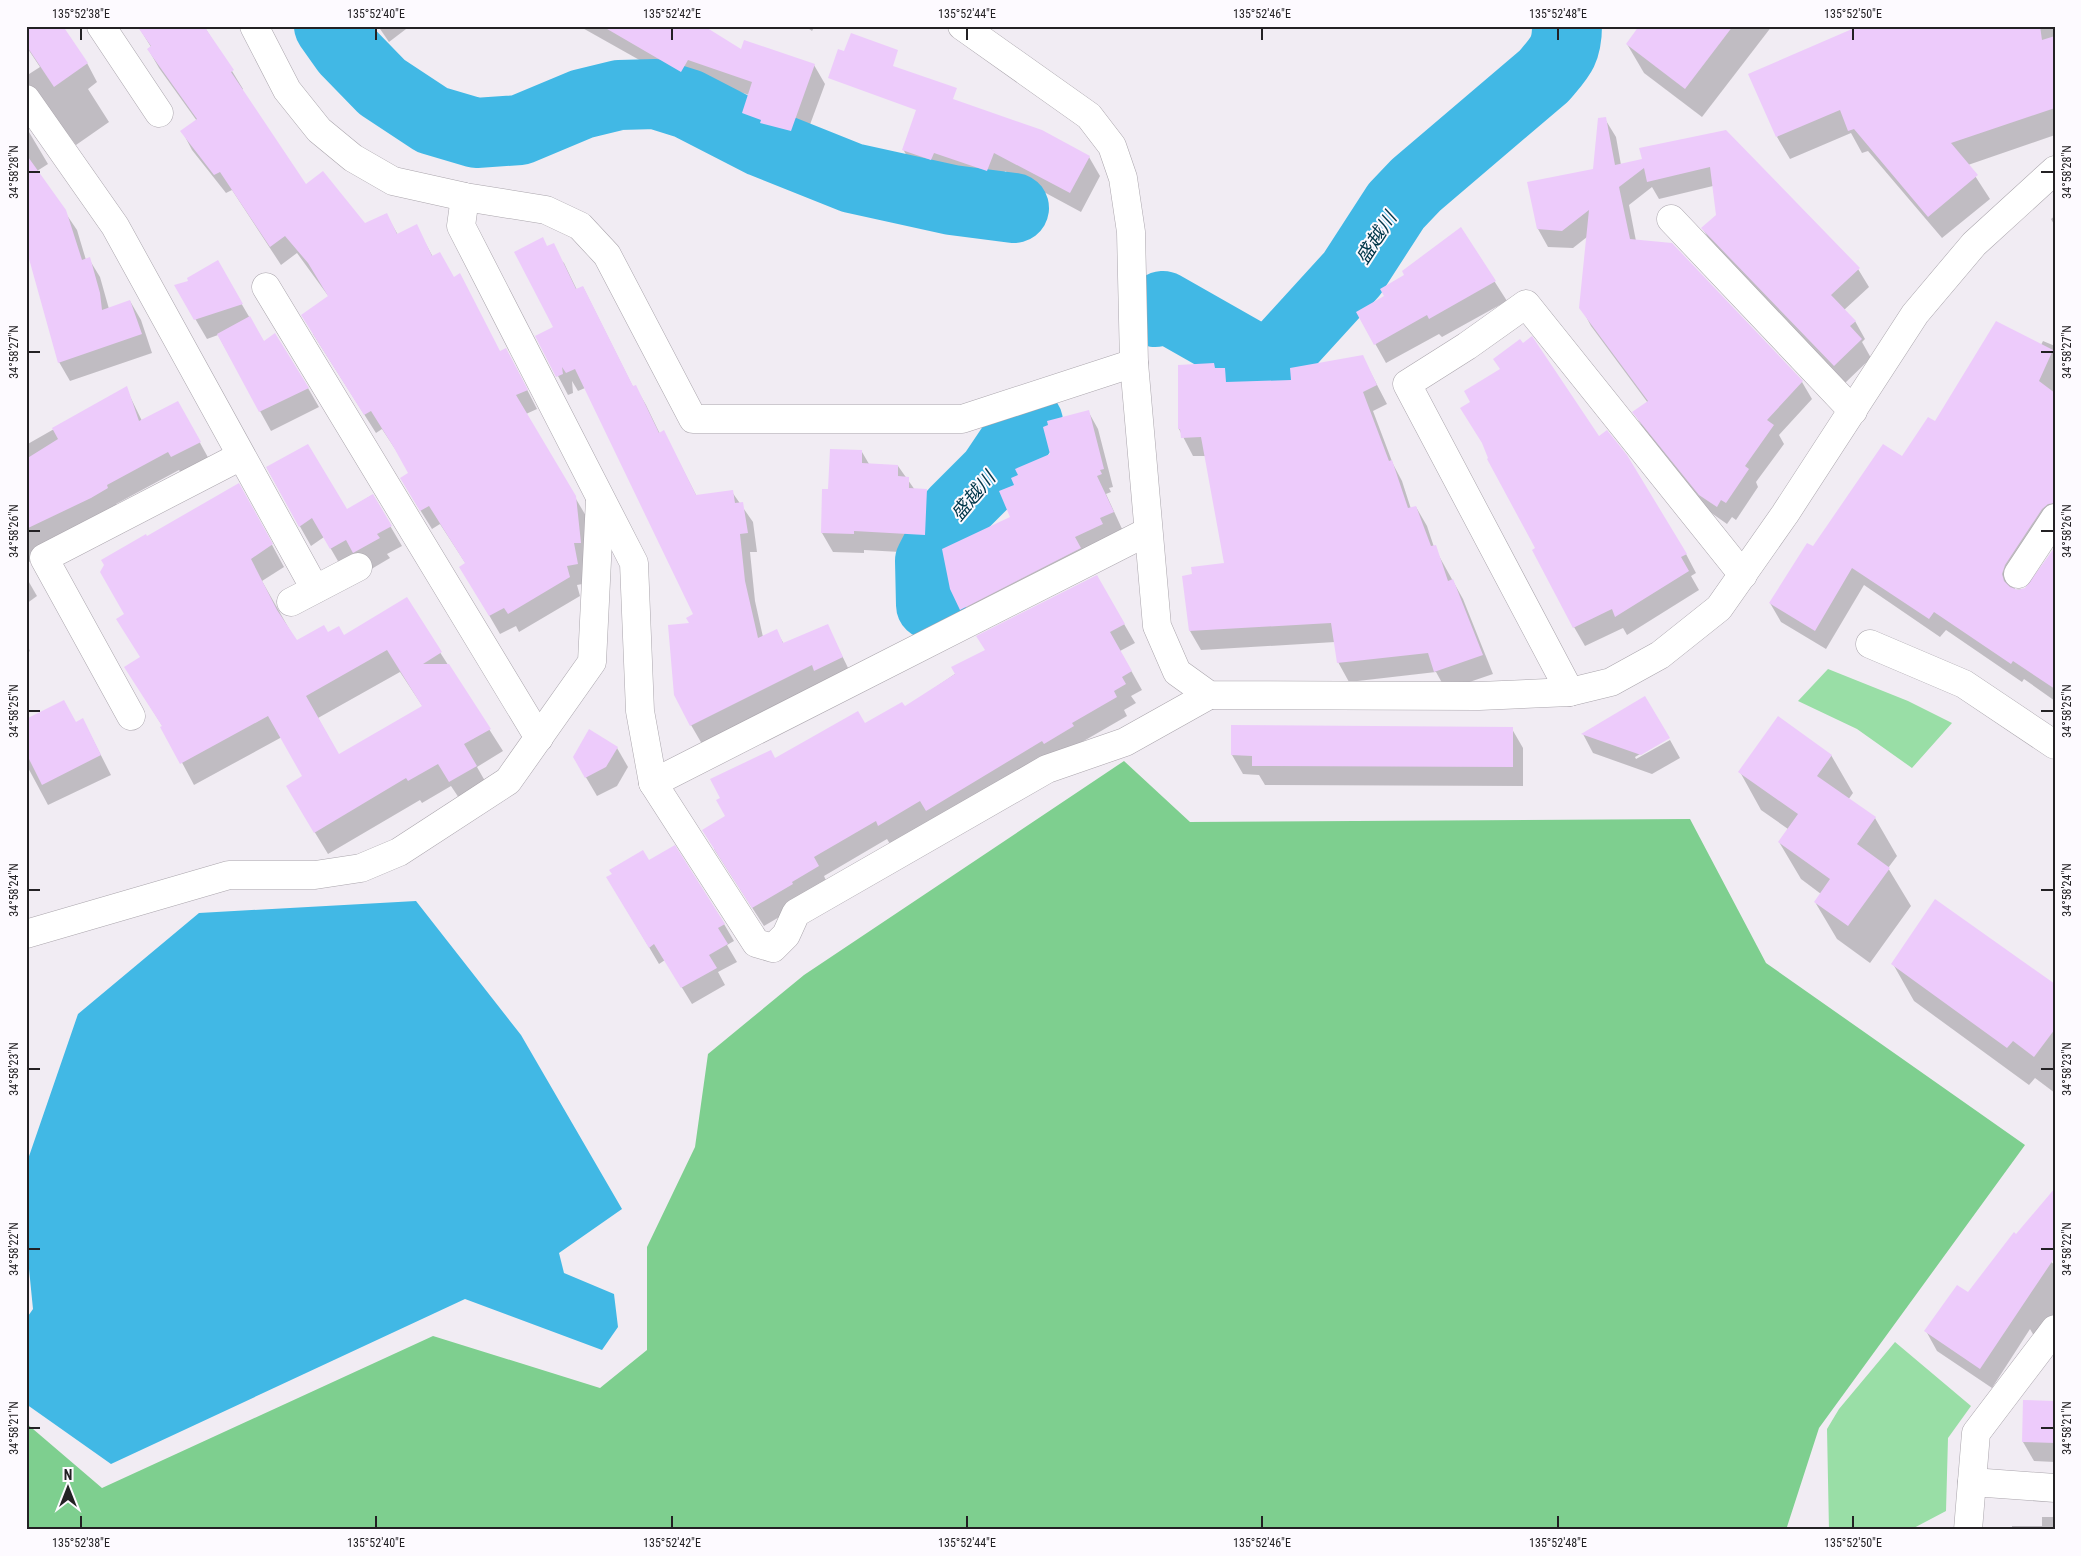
<svg xmlns="http://www.w3.org/2000/svg" width="2081" height="1556" viewBox="0 0 2081 1556" font-family="'Roboto Condensed','Noto Sans JP',sans-serif">
<style>
.green{fill:#99dea6}
.forest{fill:#7ecf8f}
.water{fill:#41b8e5}
.shadow{fill:#0003;fill-rule:evenodd}
.lines{fill:none;stroke-linecap:round;stroke-linejoin:round}
.river{stroke:#41b8e5;stroke-width:70}
.building{fill:#edcbfb;fill-rule:evenodd}
.minor-casing{stroke:#aaa5ac;stroke-width:29}
.minor{stroke:#fff;stroke-width:28}
.ticks{fill:none;stroke:#232124;stroke-width:2}
.labels{text-anchor:middle;dominant-baseline:central;stroke-width:4;stroke-linejoin:round;paint-order:stroke}
.water-label{font-size:19px;font-style:italic;fill:#003649;stroke:#fdfaff}
.neatline{fill:none;stroke:#232124;stroke-width:2}
.ticks-label{font-size:12px;text-anchor:middle;fill:#232124}
</style>
<rect width="100%" height="100%" fill="#f1ecf3"/>
<!-- green -->
<g class="green">
<path d="M1828,669L1908,701L1952,723L1912,768L1857,729L1798,701Z"/>
<path d="M1895,1342L1971,1406L1948,1438L1946,1511L1910,1530H1829L1827,1429L1839,1409Z"/>
</g>
<!-- forest -->
<path class="forest" d="M1124,761L1190,822L1690,819L1766,963L2025,1145L1819,1428L1786,1530H26V1423L102,1488L433,1336L600,1388L647,1350V1247L695,1147L708,1054L804,975Z"/>
<!-- water -->
<path class="water" d="M416,901L521,1035L622,1209L559,1253L564,1273L614,1294L618,1327L602,1350L465,1299L111,1464L26,1404V1319L33,1309L26,1239V1165L78,1014L199,913Z"/>
<!-- shadow -->
<g class="shadow">
<path d="M26,26L87,63L97,82L88,89L109,122L76,145L45,104L26,100V76L40,67L26,46Z"/>
<path d="M138,26H204L232,71L243,89L242,90L305,186L365,225L386,214L398,235L416,226L433,257L500,352L516,368L537,409L526,414L586,516L588,583L577,585L580,596L519,632L516,626L500,634L461,567L466,564L440,524L432,529L412,497L409,473L401,458L382,429L376,433L313,334L329,297L297,253L281,265L232,190L226,193L192,150L182,131L197,121L159,68L148,49L151,47Z"/>
<path d="M365,26H373L368,31Z"/>
<path d="M378,26H410L389,42Z"/>
<path d="M579,26H701L741,51L814,65L825,84L801,149L772,141L770,137L754,131L743,113L749,95L698,78L691,89Z"/>
<path d="M805,26H815L812,31Z"/>
<path d="M1641,26H1772L1702,117L1644,73L1627,44Z"/>
<path d="M1862,26H2055V135L1968,165L1990,199L1942,238L1868,151L1862,153L1851,133L1790,159L1777,137Z"/>
<path d="M920,102L1089,157L1100,176L1081,212L1005,171L998,190L945,171L942,179L914,169L903,149Z"/>
<path d="M1605,119L1616,137L1621,165L1644,160L1726,131L1858,269L1869,287L1844,310L1855,321L1865,339L1862,342L1871,358L1845,383L1713,246L1703,229L1717,215L1713,186L1659,199L1652,187L1629,205L1636,241L1802,382L1812,399L1779,435L1784,444L1756,482L1758,487L1736,520L1732,517L1727,524L1710,512L1644,430L1634,412L1648,403L1591,326L1581,307L1587,237L1573,248L1548,247L1538,229L1594,170Z"/>
<path d="M26,127L48,164L37,171L77,230L86,260L89,259L100,277L109,309L130,301L141,320L152,353L70,381L59,362L26,243Z"/>
<path d="M2055,216V226L2051,219Z"/>
<path d="M1461,229L1507,301L1442,337L1439,334L1386,363L1358,313L1385,297L1406,275Z"/>
<path d="M547,248L564,263L577,290L583,287L633,387L635,386L646,405L660,434L664,432L697,497L732,492L753,522L757,552H750L755,601L763,637L776,631L784,644L827,625L852,676L702,744L691,725V624L695,615L585,388L578,391L572,381L573,393L568,395L537,336L555,328Z"/>
<path d="M217,262L264,342L308,388L319,407L271,431L218,335L207,339L176,286L190,281Z"/>
<path d="M2043,341L2055,346V526L2014,590L2025,589L2055,549V701L2024,679L2022,682L1946,630L1940,637L1864,585L1826,649L1781,622L1770,603L1813,548L1935,423L2041,345Z"/>
<path d="M1362,356L1387,404L1373,411L1393,464L1402,481L1411,509L1416,507L1427,526L1434,547L1463,599L1493,674L1446,690L1436,672L1349,682L1338,662L1335,642L1201,650L1190,631L1225,565L1206,456H1193L1179,429L1213,365L1216,370H1225L1232,383L1293,381Z"/>
<path d="M126,388L142,421H188L210,461L183,475L179,470L116,504L118,507L26,564V445Z"/>
<path d="M1088,411L1098,429L1113,487L1109,488L1111,492L1106,494L1123,531L971,627L957,603L1012,518L1015,485L1051,455Z"/>
<path d="M1598,438L1686,554L1696,573L1691,576L1699,590L1627,635L1623,628L1585,646L1574,627Z"/>
<path d="M862,452L869,464L898,466L915,490H926L938,510L936,554L864,550V553L833,552L822,533L829,490Z"/>
<path d="M267,468L346,511L372,495L402,546L387,554L390,558L368,571L342,568L324,537L311,546Z"/>
<path d="M251,506L284,567L262,581L296,641L327,633L344,637L406,599L503,751L477,767L489,788L463,804L451,786L422,803L420,800L328,854L300,808L304,777L282,737L194,785L163,727L126,668L141,658L126,614L147,538ZM400,672L423,707L339,756L318,718Z"/>
<path d="M26,577L37,596L26,604Z"/>
<path d="M1097,577L1135,643L1120,651L1142,690L1131,696L1136,703L1124,710L1127,716L1082,742L1084,745L938,829L932,819L890,844L887,839L824,876L828,885L803,903L764,926L714,849L727,816L775,759L905,708Z"/>
<path d="M26,643L30,651L26,654Z"/>
<path d="M83,720L111,775L48,805L26,764V721L76,723Z"/>
<path d="M1512,729L1523,748V786L1265,785L1259,775L1243,774L1232,755Z"/>
<path d="M1583,734L1669,737L1635,757L1636,759L1670,740L1680,758L1652,774L1593,753Z"/>
<path d="M617,748L628,767L617,786L597,796L574,757Z"/>
<path d="M1831,755L1853,793L1848,800L1875,818L1897,856L1888,868L1911,906L1870,963L1837,939L1815,902L1821,894L1801,879L1779,842L1788,829L1761,810L1740,772Z"/>
<path d="M649,862L724,924L734,941L727,945L737,962L718,972L725,985L692,1004L665,960L659,964L618,895L614,875Z"/>
<path d="M1893,964L2055,985V1093L2035,1078L2029,1085L1914,1001Z"/>
<path d="M2021,1239L2055,1265V1321L2038,1343L2030,1329L1992,1388L1937,1351L1926,1331L1968,1294Z"/>
<path d="M2055,1402V1462L2034,1461L2023,1442Z"/>
<path d="M2042,1517H2055V1530H2012V1526H2042Z"/>
</g>
<g class="lines">
<!-- river -->
<g class="river">
<path d="M329,26L346,50L382,87L432,120L476,133L520,130L582,104L619,95L656,94L688,104L762,142L852,178L952,200L1014,208"/>
<path d="M1155,312L1163,306L1251,356L1266,360L1279,354L1352,274L1396,206L1416,185L1544,76C1560,57 1567,51 1567,26"/>
<path d="M931,605L930,561L955,512L993,474L1028,422"/>
</g>
</g>
<!-- building -->
<g class="building">
<path d="M26,26H63L88,63L54,87L26,45Z"/>
<path d="M137,26H204L234,70L231,72L306,184L323,171L365,223L387,213L397,234L417,224L432,256L440,252L454,277L460,273L500,351L506,348L528,390L516,395L576,496L581,543H574L578,564L567,566L570,577L508,614L504,608L489,616L459,567L465,563L429,506L420,511L400,478L408,473L393,446L371,411L364,415L301,315L328,296L308,263L285,236L270,247L220,172L214,175L180,131L197,119L147,49L151,46Z"/>
<path d="M602,26H704L741,49L744,40L815,64L791,131L760,123L761,120L742,113L752,82L688,60L681,72Z"/>
<path d="M1639,26H1733L1685,89L1626,44Z"/>
<path d="M1859,26H2040L2042,40L2055,36V108L1951,143L1978,175L1928,217L1854,129L1848,131L1840,110L1776,137L1748,74Z"/>
<path d="M851,33L898,50L893,66L957,88L953,99L1042,130L1090,156L1070,193L994,153L987,171L934,153L931,160L902,150L916,110L828,78L838,49L844,51Z"/>
<path d="M1606,117L1615,165L1642,159L1639,148L1726,130L1860,268L1831,295L1856,321L1850,326L1862,339L1834,366L1701,228L1716,215L1710,167L1647,182L1644,168L1619,187L1630,239L1672,243L1803,381L1767,420L1774,425L1745,466L1749,469L1726,503L1721,500L1717,507L1699,495L1632,412L1648,401L1579,308L1589,210L1562,231L1537,229L1527,182L1593,169L1598,118Z"/>
<path d="M26,154L66,210L82,260L90,257L100,293L102,310L130,300L142,334L58,363L26,248Z"/>
<path d="M1461,227L1496,281L1429,319L1427,315L1374,345L1356,312L1384,296L1380,289L1404,275L1402,271Z"/>
<path d="M543,237L547,246L554,243L576,289L583,286L633,386L636,385L659,433L664,430L696,495L733,490L735,503L743,502L748,533L740,534L745,581L758,638L777,629L783,643L828,624L843,657L814,671L812,665L690,726L674,695L668,625L689,623L686,618L693,614L575,369L566,373L562,367L563,374L556,377L535,336L553,327L514,252Z"/>
<path d="M218,260L243,304L194,320L174,285L188,281L187,278Z"/>
<path d="M250,316L264,341L275,333L309,388L259,412L217,334Z"/>
<path d="M1996,321L2053,350L2039,381L2055,393V503L2048,504L2042,509L2005,565L2002,574L2004,581L2010,587L2018,590L2025,588L2055,547V689L2013,661L2011,664L1934,612L1929,619L1852,568L1815,631L1769,603L1807,543L1813,546L1883,444L1902,456L1928,417L1935,421Z"/>
<path d="M1532,336L1599,436L1607,430L1627,455L1687,554L1681,557L1689,571L1615,617L1612,609L1573,628L1532,550L1535,548L1487,459L1488,458L1482,443L1460,408L1470,402L1464,391L1500,369L1493,359L1520,339L1523,343Z"/>
<path d="M1363,355L1377,385L1363,392L1389,461L1392,460L1408,508L1416,506L1431,546L1436,545L1448,581L1453,579L1483,655L1434,672L1428,653L1337,663L1331,623L1189,631L1182,576L1192,574L1191,567L1224,563L1201,437L1181,438L1180,429H1178V365L1214,363L1215,368H1225L1226,382L1291,380L1290,368Z"/>
<path d="M127,386L139,421L178,401L201,442L171,457L168,452L107,485L108,488L91,498L26,529V459L58,439L52,428Z"/>
<path d="M1089,410L1104,469L1100,470L1102,474L1097,476L1114,512L1100,518L1103,524L1075,537L1081,548L960,610L950,589L942,549L1010,517L999,491L1014,485L1011,478L1018,475L1015,469L1050,454L1043,427L1048,425L1047,421Z"/>
<path d="M308,444L347,509L373,494L392,526L377,534L380,538L353,553L346,540L330,549L312,518L299,527L266,467Z"/>
<path d="M830,449L862,450V463L898,465V476L909,477V488L927,489L925,535L854,531V534L821,533L822,489H828Z"/>
<path d="M239,483L273,544L251,559L277,610L297,640L324,625L328,632L339,626L344,635L407,597L442,652L423,664H449L491,729L464,744L477,766L449,782L438,764L408,781L406,778L314,833L286,786L302,776L268,716L180,764L160,727L162,726L124,667L140,657L116,619L124,614L100,572L104,565L101,560L146,534L147,536ZM387,650L422,706L339,754L306,696Z"/>
<path d="M1097,575L1125,624L1110,632L1132,671L1122,677L1126,684L1114,691L1117,697L1072,723L1074,726L1044,744L1042,741L926,811L920,801L878,826L876,821L814,857L819,866L792,882L793,884L752,908L702,830L725,816L716,800L720,798L710,779L771,750L775,758L858,711L865,723L902,702L905,706L955,674L951,667L985,650L976,636Z"/>
<path d="M1645,696L1670,738L1641,755L1581,734Z"/>
<path d="M64,700L76,722L83,718L101,755L42,785L26,753V719Z"/>
<path d="M1778,716L1832,755L1817,776L1876,817L1857,844L1890,868L1848,926L1814,902L1830,879L1778,842L1798,814L1738,772Z"/>
<path d="M1231,725L1513,727V767L1252,766V756L1231,755Z"/>
<path d="M589,729L618,747L606,767L585,778L573,757Z"/>
<path d="M675,845L725,924L718,928L728,944L709,955L717,968L681,988L654,944L649,948L606,877L612,874L609,870L643,850L649,860Z"/>
<path d="M1935,899L2055,984V1029L2034,1057L2013,1041L2007,1048L1891,964Z"/>
<path d="M2055,1188V1257L1980,1369L1924,1331L1957,1285L1968,1292L2014,1232L2016,1234Z"/>
<path d="M2023,1400L2055,1401V1443L2022,1442Z"/>
</g>
<g class="lines">
<defs>
<g id="minor">
<path d="M101,26L159,113"/>
<path d="M254,26L287,90L319,130L353,158L393,181L465,197L546,210L580,226L607,255L693,419H962L1134,363"/>
<path d="M962,26L1089,116L1112,146L1123,178L1131,232L1134,363L1157,626L1177,672L1209,695L1479,696L1570,692L1611,682L1660,655L1719,608L1785,514L1915,314L1974,244L2055,170"/>
<path d="M26,99L115,226L315,589"/>
<path d="M465,197L461,226L634,563L640,711L653,783L756,943L773,948L786,935L796,913L1047,769L1125,742L1209,695"/>
<path d="M1671,219L1853,411"/>
<path d="M266,287L539,738"/>
<path d="M2018,574L2055,518"/>
<path d="M291,602L358,567"/>
<path d="M1870,644L1964,684L2055,745"/>
<path d="M1570,692L1407,384L1467,346L1526,304L1743,575"/>
<path d="M131,716L44,558L241,456"/>
<path d="M653,783L1147,532"/>
<path d="M26,934L229,875H315L361,868L399,852L508,781L592,662L600,499"/>
<path d="M1972,1482L2055,1488"/>
<path d="M1968,1530L1976,1433L2055,1329"/>
</g>
</defs>
<!-- minor casing -->
<use href="#minor" class="minor-casing"/>
<!-- minor -->
<use href="#minor" class="minor"/>
</g>
<!-- ticks -->
<path class="ticks" d="M81,28V40M376,28V40M672,28V40M967,28V40M1262,28V40M1558,28V40M1853,28V40M28,172H40M2041,172H2054M28,352H40M2041,352H2054M28,531H40M2041,531H2054M28,711H40M2041,711H2054M28,890H40M2041,890H2054M28,1069H40M2041,1069H2054M28,1249H40M2041,1249H2054M28,1428H40M2041,1428H2054M81,1516V1528M376,1516V1528M672,1516V1528M967,1516V1528M1262,1516V1528M1558,1516V1528M1853,1516V1528"/>
<g class="labels">
<!-- water labels -->
<g class="water-label">
<text transform="translate(1376 238) rotate(-57)">盛越川</text>
<text transform="translate(973 496) rotate(-50)">盛越川</text>
</g>
</g>
<!-- border -->
<rect width="2081" height="1556" fill="none" stroke="#fdfaff" stroke-width="55"/>
<!-- north arrow -->
<g transform="translate(68 1488)" stroke="#fdfaff" stroke-width="4" paint-order="stroke">
<path d="M0-4L9 19L0 12L-9 19Z" fill="#232124"/>
<text y="-8" font-size="14" font-weight="bold" text-anchor="middle" fill="#232124">N</text>
</g>
<rect x="28" y="28" width="2026" height="1500" class="neatline"/>
<g class="ticks-label">
<text x="81" y="18">135°52'38"E</text>
<text x="376" y="18">135°52'40"E</text>
<text x="672" y="18">135°52'42"E</text>
<text x="967" y="18">135°52'44"E</text>
<text x="1262" y="18">135°52'46"E</text>
<text x="1558" y="18">135°52'48"E</text>
<text x="1853" y="18">135°52'50"E</text>
<text transform="translate(14 172) rotate(-90)" y="4">34°58'28"N</text>
<text transform="translate(2067 172) rotate(-90)" y="4">34°58'28"N</text>
<text transform="translate(14 352) rotate(-90)" y="4">34°58'27"N</text>
<text transform="translate(2067 352) rotate(-90)" y="4">34°58'27"N</text>
<text transform="translate(14 531) rotate(-90)" y="4">34°58'26"N</text>
<text transform="translate(2067 531) rotate(-90)" y="4">34°58'26"N</text>
<text transform="translate(14 711) rotate(-90)" y="4">34°58'25"N</text>
<text transform="translate(2067 711) rotate(-90)" y="4">34°58'25"N</text>
<text transform="translate(14 890) rotate(-90)" y="4">34°58'24"N</text>
<text transform="translate(2067 890) rotate(-90)" y="4">34°58'24"N</text>
<text transform="translate(14 1069) rotate(-90)" y="4">34°58'23"N</text>
<text transform="translate(2067 1069) rotate(-90)" y="4">34°58'23"N</text>
<text transform="translate(14 1249) rotate(-90)" y="4">34°58'22"N</text>
<text transform="translate(2067 1249) rotate(-90)" y="4">34°58'22"N</text>
<text transform="translate(14 1428) rotate(-90)" y="4">34°58'21"N</text>
<text transform="translate(2067 1428) rotate(-90)" y="4">34°58'21"N</text>
<text x="81" y="1547">135°52'38"E</text>
<text x="376" y="1547">135°52'40"E</text>
<text x="672" y="1547">135°52'42"E</text>
<text x="967" y="1547">135°52'44"E</text>
<text x="1262" y="1547">135°52'46"E</text>
<text x="1558" y="1547">135°52'48"E</text>
<text x="1853" y="1547">135°52'50"E</text>
</g>
</svg>
